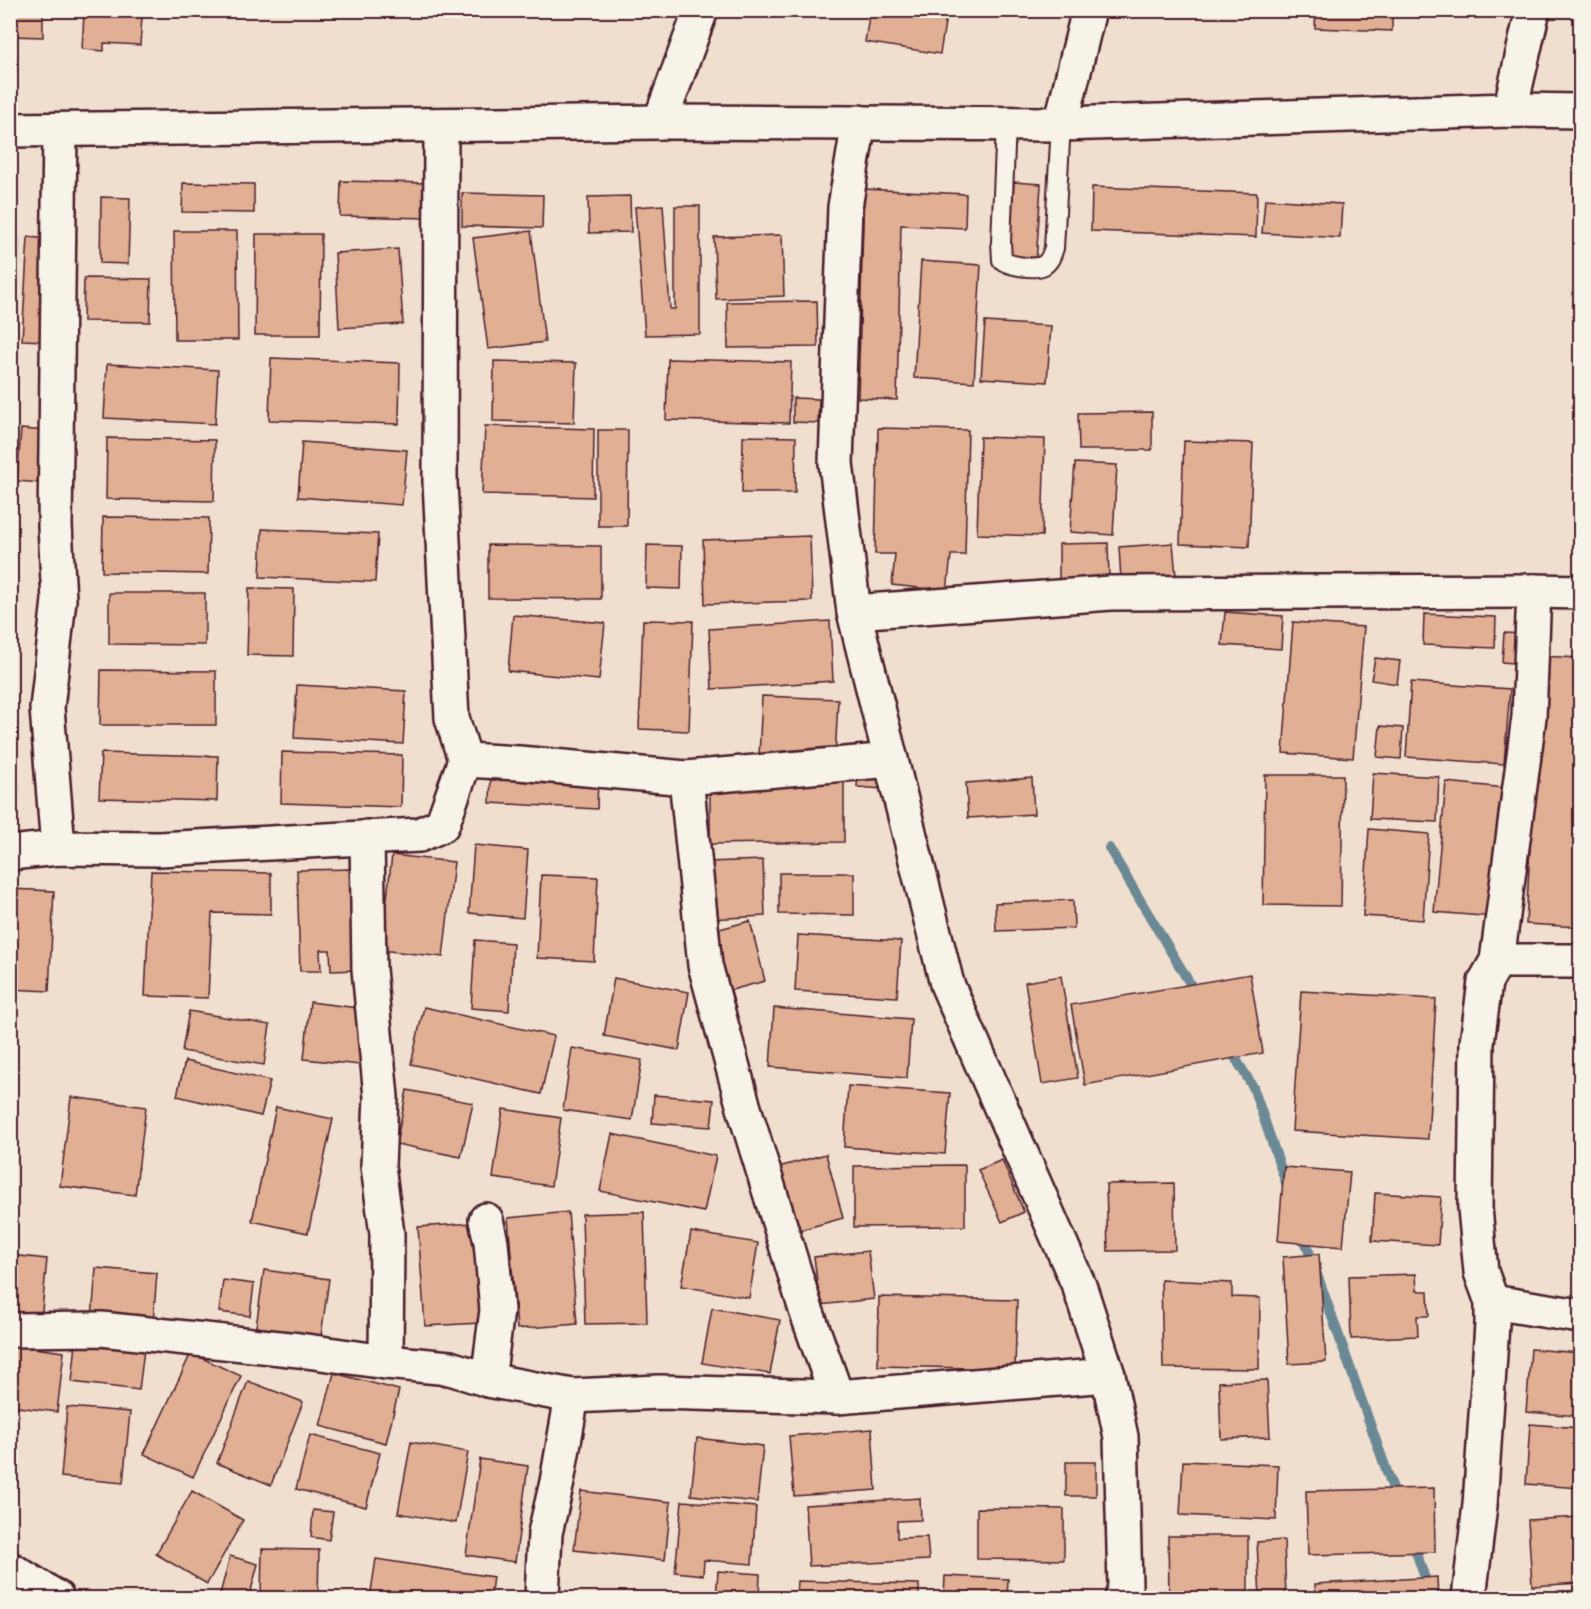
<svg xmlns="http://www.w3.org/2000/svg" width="1591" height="1609" viewBox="0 0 1591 1609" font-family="'Playpen Sans',sans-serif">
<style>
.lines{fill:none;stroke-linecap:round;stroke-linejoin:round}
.stream{stroke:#6a8995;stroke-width:10}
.building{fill:#e1af94;stroke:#4a1f2b;stroke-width:1.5}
.service-casing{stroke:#4a1f2b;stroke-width:22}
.minor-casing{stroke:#4a1f2b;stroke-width:38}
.secondary-casing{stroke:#4a1f2b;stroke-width:38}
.service{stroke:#f7f3e8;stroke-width:18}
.minor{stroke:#f7f3e8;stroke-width:33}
.secondary{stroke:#f7f3e8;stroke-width:33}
</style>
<rect width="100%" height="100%" fill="#f0dfcf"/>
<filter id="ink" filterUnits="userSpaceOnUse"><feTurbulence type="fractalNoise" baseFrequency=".0167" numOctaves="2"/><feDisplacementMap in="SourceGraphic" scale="12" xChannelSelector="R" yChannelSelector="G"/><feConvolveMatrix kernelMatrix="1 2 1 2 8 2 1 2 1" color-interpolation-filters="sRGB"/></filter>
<g filter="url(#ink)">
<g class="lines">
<!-- stream -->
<g class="stream">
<path d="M1109,848L1198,997"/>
<path d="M1228,1046L1253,1087L1288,1189"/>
<path d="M1302,1232L1397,1500"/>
<path d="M1412,1540L1428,1587L1439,1598"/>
</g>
</g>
<!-- building -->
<g class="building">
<path d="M10,10H43V37L10,36Z"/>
<path d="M432,10H492V16Z"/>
<path d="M870,10H947L940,54L865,42Z"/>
<path d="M1316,10H1392V31L1315,28Z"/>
<path d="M84,14L142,17L140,45L104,43V51L82,49Z"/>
<path d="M341,181L429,183L428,218L340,216Z"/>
<path d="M1014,182L1041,184L1036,264L1009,262Z"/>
<path d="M183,183L254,184V213L182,212Z"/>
<path d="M1092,187L1257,193L1256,237L1091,231Z"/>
<path d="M864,189L966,194L965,228L901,225L897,400L858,398Z"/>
<path d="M462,193L543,195L542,228L462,226Z"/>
<path d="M630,196L631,232L589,233L588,197Z"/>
<path d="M101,197L130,198L128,264L100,263Z"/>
<path d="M1265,199L1342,204L1340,238L1262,233Z"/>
<path d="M663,205L670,309H675V206H700V334L645,335L635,207Z"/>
<path d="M174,231H237L238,340H175Z"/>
<path d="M531,231L545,342L488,349L473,238Z"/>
<path d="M256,234H321L320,335H255Z"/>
<path d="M782,235L784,296L716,299L714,237Z"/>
<path d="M28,237L50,239L45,341L22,340Z"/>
<path d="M10,240H19L16,344L10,343Z"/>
<path d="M398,249L403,324L339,328L335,253Z"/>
<path d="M921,261L981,265L974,382L914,378Z"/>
<path d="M84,278L151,279L150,322L83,321Z"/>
<path d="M817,301L818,347L728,348L727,302Z"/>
<path d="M985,322L1051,326L1047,382L981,378Z"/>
<path d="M271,358L400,363L399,424L269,420Z"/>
<path d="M668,359L791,362L789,423L666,420Z"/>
<path d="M494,361L576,363L574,423L493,421Z"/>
<path d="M107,364L218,370L215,424L104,418Z"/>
<path d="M793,398L819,399L818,423L793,422Z"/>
<path d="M1152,412V450H1079L1078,413Z"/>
<path d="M485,426L594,429L593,497L482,494Z"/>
<path d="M878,428L968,430L965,555H951L947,591L892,585L895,554H875Z"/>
<path d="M21,429L46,431L42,483L17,481Z"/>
<path d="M598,430H628L627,526H598Z"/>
<path d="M743,436L796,437L795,493H742Z"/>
<path d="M980,437L1045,439L1042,536L977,534Z"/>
<path d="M107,438L215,440L214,501L106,499Z"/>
<path d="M1184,441L1253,443L1249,547L1180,544Z"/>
<path d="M302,442L407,450L402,505L298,497Z"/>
<path d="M1075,463L1117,465L1113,535L1070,532Z"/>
<path d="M103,517L209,518L208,574L102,572Z"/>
<path d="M262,529L378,534L375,582L260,577Z"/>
<path d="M810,536L812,601L705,604L703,540Z"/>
<path d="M1108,543L1109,579L1059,581V544Z"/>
<path d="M1173,543L1176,576L1121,580L1119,547Z"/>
<path d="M488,545L601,546V599L488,598Z"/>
<path d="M647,545L682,546L681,589L646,588Z"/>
<path d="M249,588L294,589L293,656L247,655Z"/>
<path d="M10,592H12L13,656H10Z"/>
<path d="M109,593H205V645L109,644Z"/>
<path d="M1225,612L1283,616L1281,649L1222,645Z"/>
<path d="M1424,614L1496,617L1495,648L1423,645Z"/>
<path d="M513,615L605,623L599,680L508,671Z"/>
<path d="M643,620L693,621L689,731L639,729Z"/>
<path d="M830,621L833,681L712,689L709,629Z"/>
<path d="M1293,622L1364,627L1353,758L1283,753Z"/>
<path d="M1504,633L1526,634L1525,664L1502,662Z"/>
<path d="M1540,656L1580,658V927L1526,924Z"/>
<path d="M1375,658L1400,661L1397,684L1371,680Z"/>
<path d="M101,670L216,671V725H100Z"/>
<path d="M1411,682L1510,689L1504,764L1406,757Z"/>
<path d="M297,685L406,691L403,744L294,738Z"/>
<path d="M762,696L838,699L835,760L759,757Z"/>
<path d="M1380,726L1403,728L1401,759L1377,757Z"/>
<path d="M282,752L402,755L401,807L281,803Z"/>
<path d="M101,753L218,756L217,801L99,798Z"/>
<path d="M858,770L884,772L883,789L857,787Z"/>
<path d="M491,772L598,777L597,809L490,803Z"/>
<path d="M1373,773L1439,777L1437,822L1370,819Z"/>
<path d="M1265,775H1343L1341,906L1263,905Z"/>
<path d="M1032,778L1034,814L968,818L966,783Z"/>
<path d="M844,781V842L710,844V783Z"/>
<path d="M1446,782L1506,788L1494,917L1434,912Z"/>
<path d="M10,786L19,787L14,831H10Z"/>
<path d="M1369,829L1429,834L1423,920L1363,916Z"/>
<path d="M474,845L528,850L523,918L469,913Z"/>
<path d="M392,855L454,862L443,957L381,950Z"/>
<path d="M763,860L765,916L709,919L707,862Z"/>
<path d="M355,869L358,970L331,971L330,950H320L321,971H300L297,870Z"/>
<path d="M151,871L271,873V914L212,913L208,998L145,996Z"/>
<path d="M779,873H854V915L779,914Z"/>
<path d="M541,875L598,877L594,961L537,958Z"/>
<path d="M10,889L54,891L49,991L10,989Z"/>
<path d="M1073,900L1074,928L996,931L995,903Z"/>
<path d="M750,921L765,981L724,992L708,932Z"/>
<path d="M798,935L901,941L897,997L795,991Z"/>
<path d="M475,940L513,943L509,1011L471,1008Z"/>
<path d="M1250,974L1263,1053L1085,1085L1071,1005Z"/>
<path d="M1061,976L1078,1078L1042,1084L1025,982Z"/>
<path d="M614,978L689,992L679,1050L604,1036Z"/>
<path d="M1301,991L1436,999L1428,1139L1292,1131Z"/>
<path d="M310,1002L366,1009L360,1065L304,1059Z"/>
<path d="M424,1007L554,1036L541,1094L411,1064Z"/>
<path d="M774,1008L911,1019L907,1078L770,1067Z"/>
<path d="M189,1011L270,1025L264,1065L182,1051Z"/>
<path d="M572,1048L642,1060L632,1120L563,1110Z"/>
<path d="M185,1061L270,1081L261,1116L177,1096Z"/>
<path d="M848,1086L950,1093L945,1154L844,1147Z"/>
<path d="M407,1090L473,1103L461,1157L396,1144Z"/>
<path d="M654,1095L714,1100L711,1127L652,1123Z"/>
<path d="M71,1097L146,1107L135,1195L60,1186Z"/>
<path d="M276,1107L333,1119L308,1233L252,1221Z"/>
<path d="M503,1109L561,1118L551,1186L493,1178Z"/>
<path d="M612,1134L716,1156L704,1212L600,1191Z"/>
<path d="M826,1154L843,1218L793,1232L775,1168Z"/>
<path d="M1002,1160L1024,1212L1002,1222L978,1170Z"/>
<path d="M965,1165V1226L854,1227V1166Z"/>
<path d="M1284,1167L1350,1172L1343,1247L1278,1241Z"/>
<path d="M1174,1183L1175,1250L1108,1251L1106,1184Z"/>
<path d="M1375,1193L1441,1197L1438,1245L1372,1241Z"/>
<path d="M568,1212L577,1324L517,1329L508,1218Z"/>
<path d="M644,1212L647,1323L585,1324L582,1214Z"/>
<path d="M473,1223L481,1323L425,1326L418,1227Z"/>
<path d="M691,1232L758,1243L749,1298L681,1286Z"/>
<path d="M868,1251L874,1299L820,1305L814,1257Z"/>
<path d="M1319,1254L1326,1362L1289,1364L1283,1257Z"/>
<path d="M10,1255L47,1259L41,1321L10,1317Z"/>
<path d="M96,1268L157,1273L153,1324L92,1319Z"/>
<path d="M264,1270L329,1279L321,1336L256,1327Z"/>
<path d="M1416,1274L1417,1291H1428L1429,1316H1417L1418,1336L1351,1339L1349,1276Z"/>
<path d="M223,1280L254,1284L250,1316L219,1312Z"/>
<path d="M1161,1280L1232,1283V1297L1260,1298L1259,1369L1163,1368Z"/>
<path d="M879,1297L1017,1300L1015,1369L878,1366Z"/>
<path d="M712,1308L780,1320L770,1374L702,1363Z"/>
<path d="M77,1334L145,1342L139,1390L72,1382Z"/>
<path d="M10,1345L64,1352L57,1412L10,1406Z"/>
<path d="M1531,1349L1580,1353V1416L1526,1412Z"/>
<path d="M191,1353L241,1376L193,1477L144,1454Z"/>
<path d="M334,1373L399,1390L386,1443L320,1426Z"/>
<path d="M1267,1380L1270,1437L1221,1439L1219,1382Z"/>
<path d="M248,1381L303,1402L271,1485L217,1463Z"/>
<path d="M67,1407L130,1412L123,1483L61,1477Z"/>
<path d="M1530,1424L1580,1428V1488L1526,1484Z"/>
<path d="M872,1429L876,1490L794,1496L789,1436Z"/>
<path d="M310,1435L380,1453L366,1507L296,1489Z"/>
<path d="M697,1438L763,1446L757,1502L691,1495Z"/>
<path d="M411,1442L468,1452L456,1523L398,1513Z"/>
<path d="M480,1459L528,1466L515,1562L466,1555Z"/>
<path d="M1183,1461L1278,1465L1276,1520L1180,1515Z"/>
<path d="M10,1462L19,1466L10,1489Z"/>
<rect x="1066" y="1462" width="30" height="34"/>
<path d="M1434,1488L1435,1552L1308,1555L1306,1491Z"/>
<path d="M192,1491L243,1520L207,1584L156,1554Z"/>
<path d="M581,1491L671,1502L665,1560L574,1550Z"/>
<path d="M920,1498L921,1520L897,1521V1538L927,1537L929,1560L809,1566L805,1505Z"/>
<path d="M682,1501L756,1507L752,1564L704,1560L703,1575L675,1572Z"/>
<path d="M977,1508L1064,1509V1560L977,1559Z"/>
<path d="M313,1510L333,1512L329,1540L311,1537Z"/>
<path d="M1580,1517V1583L1532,1586L1528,1520Z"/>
<path d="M1168,1536H1248V1598H1169Z"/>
<path d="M1284,1540L1286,1598H1260L1257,1542Z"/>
<path d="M262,1549L319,1550L318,1598H261Z"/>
<path d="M230,1556L258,1564L249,1598H219Z"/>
<path d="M376,1559L493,1577L490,1598H370Z"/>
<path d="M718,1571L760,1574L759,1598H716Z"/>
<path d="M945,1576L1008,1579L1007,1598H944Z"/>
<path d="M1437,1577L1438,1598H1316L1315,1584Z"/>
<path d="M797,1581L919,1584V1598H796Z"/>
</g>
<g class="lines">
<defs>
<path id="service" d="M1006,123L1001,242L1002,260C1009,266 1036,270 1044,265C1050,261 1052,254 1054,248L1061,124"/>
<g id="minor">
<path d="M1510,110L1533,10"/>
<path d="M660,122L701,10"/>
<path d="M859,122L845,207L836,463L854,612L947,984L1080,1288L1108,1375L1121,1437L1125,1586L1122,1598"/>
<path d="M1061,124L1089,10"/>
<path d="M854,612L1111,593L1534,591L1580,592"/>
<path d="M465,760L519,763L686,778L891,760"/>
<path d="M686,778L705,965L744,1108L806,1310L837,1397"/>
<path d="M367,837L369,969L381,1097L378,1166L387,1234L386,1362"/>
<path d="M58,848L47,708L59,600L55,526L60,130"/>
<path d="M10,853L58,848L159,849L419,835L442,825L465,760L452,718L440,482L441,125"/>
<path d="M1497,961H1580"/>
<path d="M486,1220L491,1242L497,1310L488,1380"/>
<path d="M1492,1302L1580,1316"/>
<path d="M10,1330L101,1329L299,1350L386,1362L450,1368L488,1380L572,1396L659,1392L837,1397L1108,1375"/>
<path d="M10,1569L57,1598"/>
<path d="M542,1598L545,1533L557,1482L572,1396"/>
<path d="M1469,1598L1480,1505L1492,1324V1302L1481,1272L1475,1208L1477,1043L1485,982L1497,961L1529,717L1534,591"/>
</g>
<path id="secondary" d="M10,130L660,122L1061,124L1510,110L1580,111"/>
</defs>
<!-- service casing -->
<use href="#service" class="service-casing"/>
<!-- minor casing -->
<use href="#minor" class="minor-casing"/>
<!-- secondary casing -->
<use href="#secondary" class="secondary-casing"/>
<!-- service -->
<use href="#service" class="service"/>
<!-- minor -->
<use href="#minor" class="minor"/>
<!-- secondary -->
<use href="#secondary" class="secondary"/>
</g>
</g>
<!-- margin -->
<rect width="1591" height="1609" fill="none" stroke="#f7f3e8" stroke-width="36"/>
<rect x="18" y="18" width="1555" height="1573" fill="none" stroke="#4a1f2b" stroke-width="2" filter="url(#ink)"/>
</svg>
